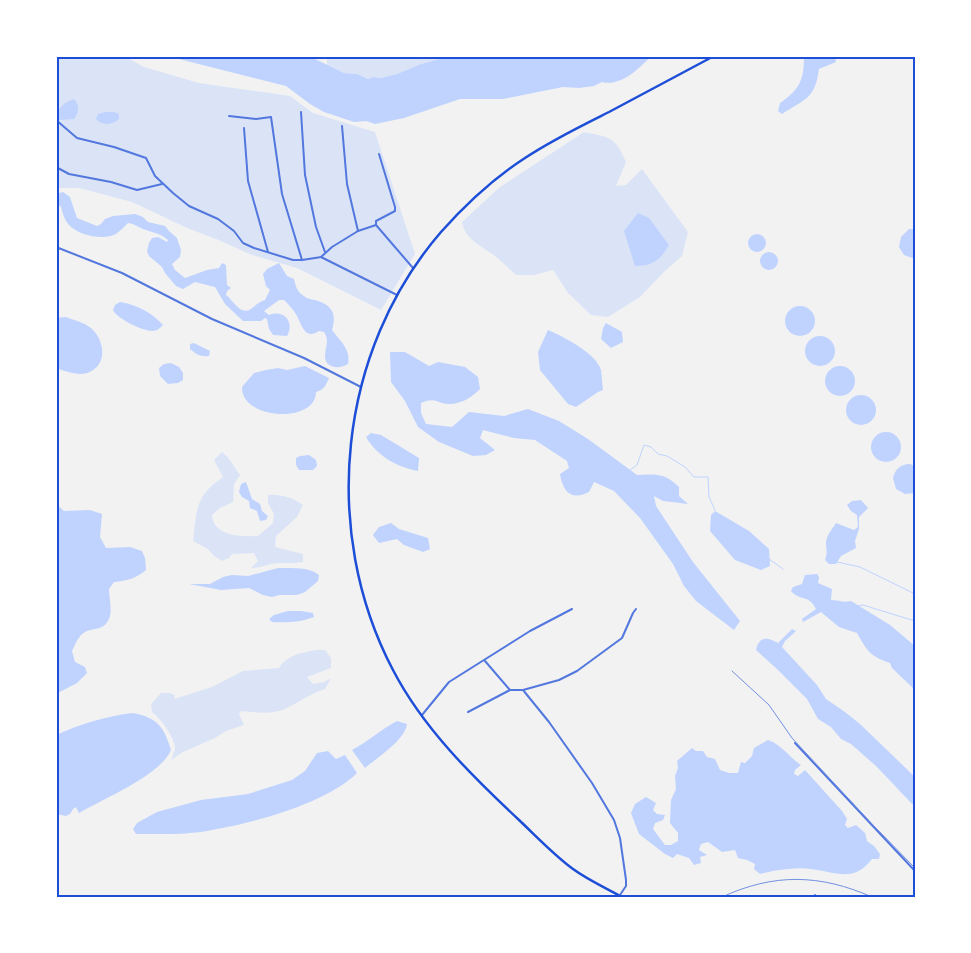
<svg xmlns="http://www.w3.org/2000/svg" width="971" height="953" viewBox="0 0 971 953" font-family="'Noto Sans',sans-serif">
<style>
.green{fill:#dbe4f7}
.water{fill:#bfd3fe}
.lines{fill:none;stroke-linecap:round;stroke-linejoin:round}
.stream{stroke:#bfd3fe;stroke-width:1}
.minor{stroke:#5277de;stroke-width:2}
.secondary{stroke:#1d4ed8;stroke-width:2.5}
.rail{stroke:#7290e2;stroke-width:1}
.neatline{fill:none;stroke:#1d4ed8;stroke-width:2}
</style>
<rect width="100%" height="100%" fill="#f2f2f2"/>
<!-- green -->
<g class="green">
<path d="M56,56H124L144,67L199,83L290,96L313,113L375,132L415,254L381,310L297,268L252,255L216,239L187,228L132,202L79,188H56Z"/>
<path d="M327,56H414L416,58L420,56H451L421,64L397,74L381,78L373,77L368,79L357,74L344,73L327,65Z"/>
<path d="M584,132C609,137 615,136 626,162L616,186L626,185L642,169L688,232L682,256L665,271L640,297L608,317L591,315L568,293L553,270L534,275H516C509,268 502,262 495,256C482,246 465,240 462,222L500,187Z"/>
<path d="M222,452C230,458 234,467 240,475L234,484L233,502L220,508L212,515C213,536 241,537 258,536L273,523L274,514L268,503V495C280,494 294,498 303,505L297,517L276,536L275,547L303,554V562C292,564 281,562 271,564C264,566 258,568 251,568L258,561L254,553L232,554L229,558L222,561L214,556L208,549L193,541C197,509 195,496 223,477L214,460Z"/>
<path d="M316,650H325L331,658V668L307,677L313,684L324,682L331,678L325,689C310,694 299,702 285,709C271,715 255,712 241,711L239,714L244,725L226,731L215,738L183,752L171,760C172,757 175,751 175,748C174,736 161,719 152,712L151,704L161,693H169L175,695L174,699L212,687L243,671L279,668C287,655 301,653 316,650Z"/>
</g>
<!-- water -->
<g class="water">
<path d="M167,56H309L344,73L357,74L368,79L373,77L381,78L397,74L421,64L451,56H651C639,69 620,87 602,82L594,86L579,88L563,87L503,99H460L404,118L375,124L366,121L354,122L324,112L310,104L286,86Z"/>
<path d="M804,56H835L836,62L819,69C815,99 805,99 782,114L778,111L780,103C800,89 804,80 804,56Z"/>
<path d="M74,99C80,106 79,112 74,119L59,120L56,117C57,108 66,101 74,99Z"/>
<path d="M105,112H114L119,114V119C113,125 102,126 96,119L98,114Z"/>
<path d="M63,192L70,197L77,218L97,226L101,224L105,219L113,216L135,214L143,217L148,222L165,226L169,231L177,238L181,250L180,257L172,264L175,270L185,278L207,270L219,268L222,263L226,265L227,285L231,288L227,291L226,295C234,301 240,316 251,309C256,305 259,302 265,300L270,290L266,286L263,274L267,269L279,263L287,276L294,279C296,287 297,292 304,296C307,299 311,299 315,300C332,305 337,313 332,330C340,341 351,349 348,364C340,369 326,369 325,357C325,347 330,341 324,332L319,331C305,340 302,326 297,316C294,310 289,305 284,300H279L264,311L269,315C284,309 295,322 287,336L273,335L269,329L267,319L265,318L261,321H243L225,304L215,287L195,282L183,289L176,286L165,273L162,267L149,256L147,251L149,243L152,238L158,237L167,242L168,240C159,233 157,234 146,230C139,228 136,224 128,223C124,227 120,231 116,234C103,241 78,235 69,225C64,219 63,214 61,207L56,204V194Z"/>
<path d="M638,213L649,218L669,245C660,260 653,266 635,266L624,231Z"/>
<path d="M909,229H915V259L904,255L899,247L901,237Z"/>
<circle cx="757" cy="243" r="9"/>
<circle cx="769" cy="261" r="9"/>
<path d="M120,302C137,305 151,312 163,325C160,328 157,331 152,331C143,331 117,319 113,310L115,305Z"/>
<circle cx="800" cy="321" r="15"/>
<path d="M66,317C76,321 87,323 94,331C106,345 106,367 87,373C78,376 65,371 56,368V318Z"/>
<path d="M606,323L622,332L623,342L611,348L601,339L603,328Z"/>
<path d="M548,330C564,337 596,353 601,370C602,377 602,384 603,390L598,392L576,407L568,404L540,370L538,352Z"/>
<circle cx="820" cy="351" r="15"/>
<path d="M194,343L210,351L209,356C200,357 196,354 190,349V344Z"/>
<path d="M390,352H405L429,366L438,362L465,367L478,377L480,389C472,397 463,403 451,404C438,405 437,396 421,403V413L426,424L452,427L469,412L504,416L528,409L559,421L588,439L637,475C656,474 665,473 679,487V496L688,504L663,501L654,496L656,506L693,562L740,621L734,630L696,601L684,586L673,564L640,518L614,491L594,482L589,492C571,501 563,492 560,474L569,468L567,461L535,440L514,438L483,430L480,438L495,450L486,455L473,456L439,442L418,427L405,401L391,382Z"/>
<path d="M171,363L179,367L183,373V380L178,383L168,384L160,376L159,368L164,364Z"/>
<circle cx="840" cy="381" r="15"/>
<path d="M305,366L329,378C326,385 324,390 316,392C316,424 241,420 242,387L254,373L266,370L278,368L287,370Z"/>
<circle cx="861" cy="410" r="15"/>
<circle cx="886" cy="447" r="15"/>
<path d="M371,433L381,435L419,458L418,471C397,467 377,456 366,437Z"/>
<path d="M309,455L316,460L317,466L313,470H299L296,465V458L300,456Z"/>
<path d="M910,464L915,466V493L905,494L896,489L893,478C895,469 901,464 910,464Z"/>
<path d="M246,482L252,499L260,504L262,511L268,516L266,520L260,521L257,511L250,508L249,501L242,497L239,492L241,484Z"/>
<path d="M861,500L868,508L859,517V529L855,541L856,548L841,556L836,564H829L825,560C828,551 826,550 826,543C826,536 833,528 836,523L854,530L858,527L857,515L851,511L847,505L852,501Z"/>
<path d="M56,504L64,511L90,510L102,514L100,537L106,548L130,547L142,551L145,558L146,570C137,578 127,581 114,582L109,589C109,597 112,609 110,616C105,632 94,627 85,632C78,636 75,645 72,651L75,662L85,667L87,673L77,683L56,694Z"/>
<path d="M715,511L749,531L769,549L770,566L761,570L735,560L710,531L711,515Z"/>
<path d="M391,523L399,529L428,538L430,549L423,552L404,545L397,539L379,543L373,535L379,527Z"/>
<path d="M278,568C290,568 311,567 319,575L318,581L305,592L297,595H279L272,597L263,595L249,588L221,590L189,584H210L223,577L232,575L248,576Z"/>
<path d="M817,574L819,577L818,583L832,589L831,600C839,600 843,603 851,601L890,625L915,646V690L892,668L890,663C870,656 867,651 857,633L839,627L821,612L803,622L802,619L816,609C809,594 799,601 791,591L793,587L802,584L805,575Z"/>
<path d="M288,611H301L313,613L314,617C301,622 285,623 272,622L269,619L274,615Z"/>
<path d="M792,629L796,631L785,641L782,647L817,685L826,699L845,712L860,724L915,777V807L876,766L851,744L841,739L831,727L818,719L807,699L778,670L756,650C759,636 767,637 778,643Z"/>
<path d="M133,713C158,718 164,727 171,750C161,775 103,799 79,813L76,807L73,809L70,814L66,816L56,814V735C81,724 106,716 133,713Z"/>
<path d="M397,721L407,724C405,740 378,757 365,768L352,750C369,741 380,730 397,721Z"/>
<path d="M768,740C782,745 788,756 801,765L795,770L794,774L798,776L805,770L842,811L847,819L845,825L848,828L856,825L865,833L867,841L874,846L880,854L879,859H872C854,883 836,872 811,869C795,867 776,870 760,874L754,869L755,864L747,860L738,858L735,850L722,852L708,842L701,844L699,850L707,855L700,857L701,863L694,865L689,858L677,854L673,858L665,854L639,834L631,813L635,804L646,797L656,803L653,810L657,814L665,815L663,820L655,823L653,829L665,845H671L678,841V833L670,823L671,800L676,789L675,776L678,768L677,761L692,748L696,751H703L707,757L715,759L720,770L729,773H738L741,762L745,763L752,756L754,748Z"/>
<path d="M328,751L336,759L345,755L357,773C327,803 254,823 212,830C188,835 161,834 136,834L133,829L137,823L157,812L201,800L248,794L292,780L305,771L317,753Z"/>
</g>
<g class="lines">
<!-- stream -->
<g class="stream">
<path d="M630,470L637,465L644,445L651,447L658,454L667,456L685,467L694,477H708L709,497L715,510"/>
<path d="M769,559L783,569"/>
<path d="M837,562L860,567L915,594"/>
<path d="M858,606L863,605L915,621"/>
</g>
<!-- minor -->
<g class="minor">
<path d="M301,112L305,175L316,227L325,252"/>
<path d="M229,116L256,119L271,117L282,194L302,260"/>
<path d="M56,120L77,138L114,147L146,158L155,176L173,193L189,206L218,219L234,231L243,243L254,248L293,260H302L315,258L321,257L332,247L358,231L376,225L413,268"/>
<path d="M342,126L347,184L358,231"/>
<path d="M244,128L248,181L268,252"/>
<path d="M56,167L69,174L111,182L137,190L162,184"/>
<path d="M376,225V221L395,211V207L379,154"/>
<path d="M56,247L122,273L212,319L304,358L361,387"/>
<path d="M321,257L397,295"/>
<path d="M485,661L510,690"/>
<path d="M523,690L549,722L592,783L614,820L620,838L626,880V886L620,895"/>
<path d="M468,712L510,690H523L559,680L577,671L622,638L633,613L636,609"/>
<path d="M422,715L449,682L530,631L572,609"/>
<path d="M795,743L915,871"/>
<path d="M815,897V895"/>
</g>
<!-- secondary -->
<path class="secondary" d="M622,897C606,888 588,880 573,869C554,855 537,837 519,820C472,776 423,728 393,670C320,531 338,351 441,232C466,204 494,178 525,158C552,140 581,126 609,112C644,93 679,75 714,56"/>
<!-- rail -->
<g class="rail">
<path d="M732,671L769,705L792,738L874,826L915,868"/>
<path d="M722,897C774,873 820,874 872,897"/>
</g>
</g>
<!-- border -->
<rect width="971" height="953" fill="none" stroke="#ffffff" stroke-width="115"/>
<rect x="58" y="58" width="856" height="838" class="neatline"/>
</svg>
